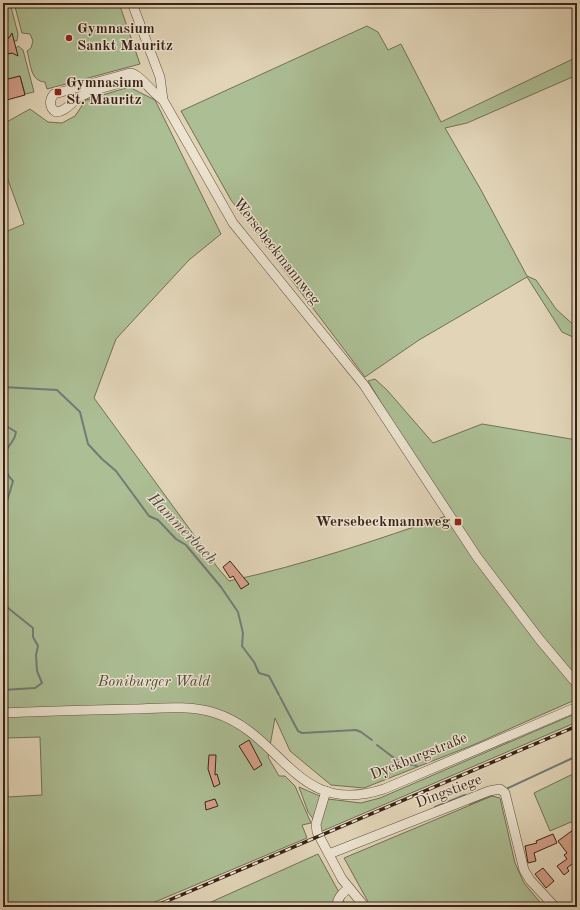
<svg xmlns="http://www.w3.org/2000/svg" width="580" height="910" viewBox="0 0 580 910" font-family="'Old Standard TT',serif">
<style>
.green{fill:#acbe94;stroke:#737056;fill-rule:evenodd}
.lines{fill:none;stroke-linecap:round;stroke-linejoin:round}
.stream{stroke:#727b78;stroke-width:2}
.building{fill:#d59f8a;stroke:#3a2318}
.minor-casing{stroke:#644f40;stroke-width:10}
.minor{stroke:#ece3d0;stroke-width:9}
.rail-casing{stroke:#3a2318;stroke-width:3.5}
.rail{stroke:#ece3d0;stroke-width:2;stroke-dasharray:6;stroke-linecap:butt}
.poi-dot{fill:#8f2418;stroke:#ece3d0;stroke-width:1.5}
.labels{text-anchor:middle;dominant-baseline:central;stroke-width:3;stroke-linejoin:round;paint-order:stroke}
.poi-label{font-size:15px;font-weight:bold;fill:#3a2318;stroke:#ece3d0;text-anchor:start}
.street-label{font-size:15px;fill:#3a2318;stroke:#ece3d0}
.park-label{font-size:15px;font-style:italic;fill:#564a37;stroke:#ece3d0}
.water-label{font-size:16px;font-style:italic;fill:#514840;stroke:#ece3d0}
</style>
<rect width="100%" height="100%" fill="#e1d4b7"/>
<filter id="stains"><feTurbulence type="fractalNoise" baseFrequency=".005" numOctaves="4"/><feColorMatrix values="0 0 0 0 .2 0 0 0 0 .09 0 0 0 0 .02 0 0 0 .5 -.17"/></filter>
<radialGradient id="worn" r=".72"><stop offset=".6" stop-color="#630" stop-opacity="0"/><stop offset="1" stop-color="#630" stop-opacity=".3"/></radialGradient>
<!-- green -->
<g class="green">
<path d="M3,3H10L18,34L17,41H14L11,36L3,40Z"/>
<path d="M14,3H119L140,64L47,89L45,82C30,81 31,64 27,51L31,48L33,41L30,34L22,33Z"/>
<path d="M367,26L378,32L388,50L401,44L441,122L577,57V75L467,123L445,128L481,190L527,276L536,280L556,309L577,328V339L562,332L527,277L419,340L365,377L231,200L181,111Z"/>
<path d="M18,46L23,50L34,92L25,94L20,76L7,80L3,64V55L12,53Z"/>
<path d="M129,87L155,100L221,234L189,260L116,339L94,398L218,568L229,581C304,565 376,540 449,515L368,381L375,379L387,390L433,443L482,424L577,440V699L473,745L364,788L331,785L290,751L275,718L268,757L279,776H285L295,786L311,823L302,825L307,838L143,907H3V233L24,224L3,166V124L30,109L48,122L62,123L75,116L86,100ZM40,737L42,795L8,797L6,738Z"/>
<path d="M577,713V722L320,832L319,828L328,799L361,803L380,798Z"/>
<path d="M577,772V829L571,822L550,831L534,793Z"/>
<path d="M299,787L322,797L314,820L308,812Z"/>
<path d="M492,796L500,798L515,863L524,883L544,907H371L344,858Z"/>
<path d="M318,854L347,907H200Z"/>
</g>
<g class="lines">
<!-- stream -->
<g class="stream">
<path d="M3,387L57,390L80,412L88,444L102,459L116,471L149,516L158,520L176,539L186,545L221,587L238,612L243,633L242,646L254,662L259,673L269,676L279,695"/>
<path d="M3,424L16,432C15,440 13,440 9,446C1,458 3,471 13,481L5,508L3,527"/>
<path d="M3,599L8,608L33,628V637L38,646L36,655L37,671L42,683L35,688L3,690"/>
<path d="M280,697L298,731L302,733L356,730L361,732L372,740"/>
<path d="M377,745L398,761L417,766"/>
<path d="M508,788L577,756"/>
<path d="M470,804L494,794"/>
<path d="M435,807L465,795"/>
</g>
</g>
<!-- building -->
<g class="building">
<path d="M12,33L18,56L12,53L3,55V40L9,38Z"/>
<path d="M3,69H5L8,79L20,76L25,95L3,101Z"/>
<path d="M230,561L249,584L241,589L233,576L230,578L223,567Z"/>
<path d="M249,740L262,765L254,770L239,746Z"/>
<path d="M209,755H216L215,775L217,774L220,784L214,787L208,769Z"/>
<path d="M215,799L218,806L206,810L205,802Z"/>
<path d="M573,830L577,835V860L567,868L569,871L564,875L557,866L567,859L564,855L567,853L558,841Z"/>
<path d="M553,834L557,843L534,853L536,861L528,863L525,846L537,843L536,841Z"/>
<path d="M543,868L554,881L546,888L535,874Z"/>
</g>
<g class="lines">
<defs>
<g id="minor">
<path d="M132,3L160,77L163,100L233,223L364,385L477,557L540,640L577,684"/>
<path d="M139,78C120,84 97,87 80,97C71,102 66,112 56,112C49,108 49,100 54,94L130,73C140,74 153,94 163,100"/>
<path d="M3,713C47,711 92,710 136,709C162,708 190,705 215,713C284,735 295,818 384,789L577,707"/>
<path d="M326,791L316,824L317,832L342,879L365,907"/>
<path d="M329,854L489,791L500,789L505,793L524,870L530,880L555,907"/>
<path d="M337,907C337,898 342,893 349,888"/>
</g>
</defs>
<!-- minor casing -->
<use href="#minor" class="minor-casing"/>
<!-- minor -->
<use href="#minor" class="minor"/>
<defs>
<path id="rail" d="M153,907L577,726"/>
</defs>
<!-- rail casing -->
<use href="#rail" class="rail-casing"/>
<!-- rail -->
<use href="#rail" class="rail"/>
</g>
<!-- markers -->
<g class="poi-dot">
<circle cx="69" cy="38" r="4"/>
<rect x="54" y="88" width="8" height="8" rx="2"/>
<rect x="454" y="518" width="8" height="8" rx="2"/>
</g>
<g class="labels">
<!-- poi labels -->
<g class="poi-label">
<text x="77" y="29">Gymnasium<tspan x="77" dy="17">Sankt Mauritz</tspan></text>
<text x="66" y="83">Gymnasium<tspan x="66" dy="17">St. Mauritz</tspan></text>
<text x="450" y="522" text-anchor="end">Wersebeckmannweg</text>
</g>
<!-- street labels -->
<g class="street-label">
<text transform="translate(276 252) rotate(52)">Wersebeckmannweg</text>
<text transform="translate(419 757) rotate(-22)">Dyckburgstraße</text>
<text transform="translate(449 792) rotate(-21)">Dingstiege</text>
</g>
<!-- park labels -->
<g class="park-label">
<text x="154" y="682">Boniburger Wald</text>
</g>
<!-- water labels -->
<g class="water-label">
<text transform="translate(182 529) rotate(46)">Hammerbach</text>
</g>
</g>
<!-- margin -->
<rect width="580" height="910" fill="none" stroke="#e1d4b7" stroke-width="16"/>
<rect x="4" y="4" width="572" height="902" fill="none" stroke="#3a2318" stroke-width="2"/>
<rect x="8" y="8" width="564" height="894" fill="none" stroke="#3a2318"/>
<rect width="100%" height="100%" filter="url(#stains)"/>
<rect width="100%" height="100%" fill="url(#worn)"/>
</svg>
